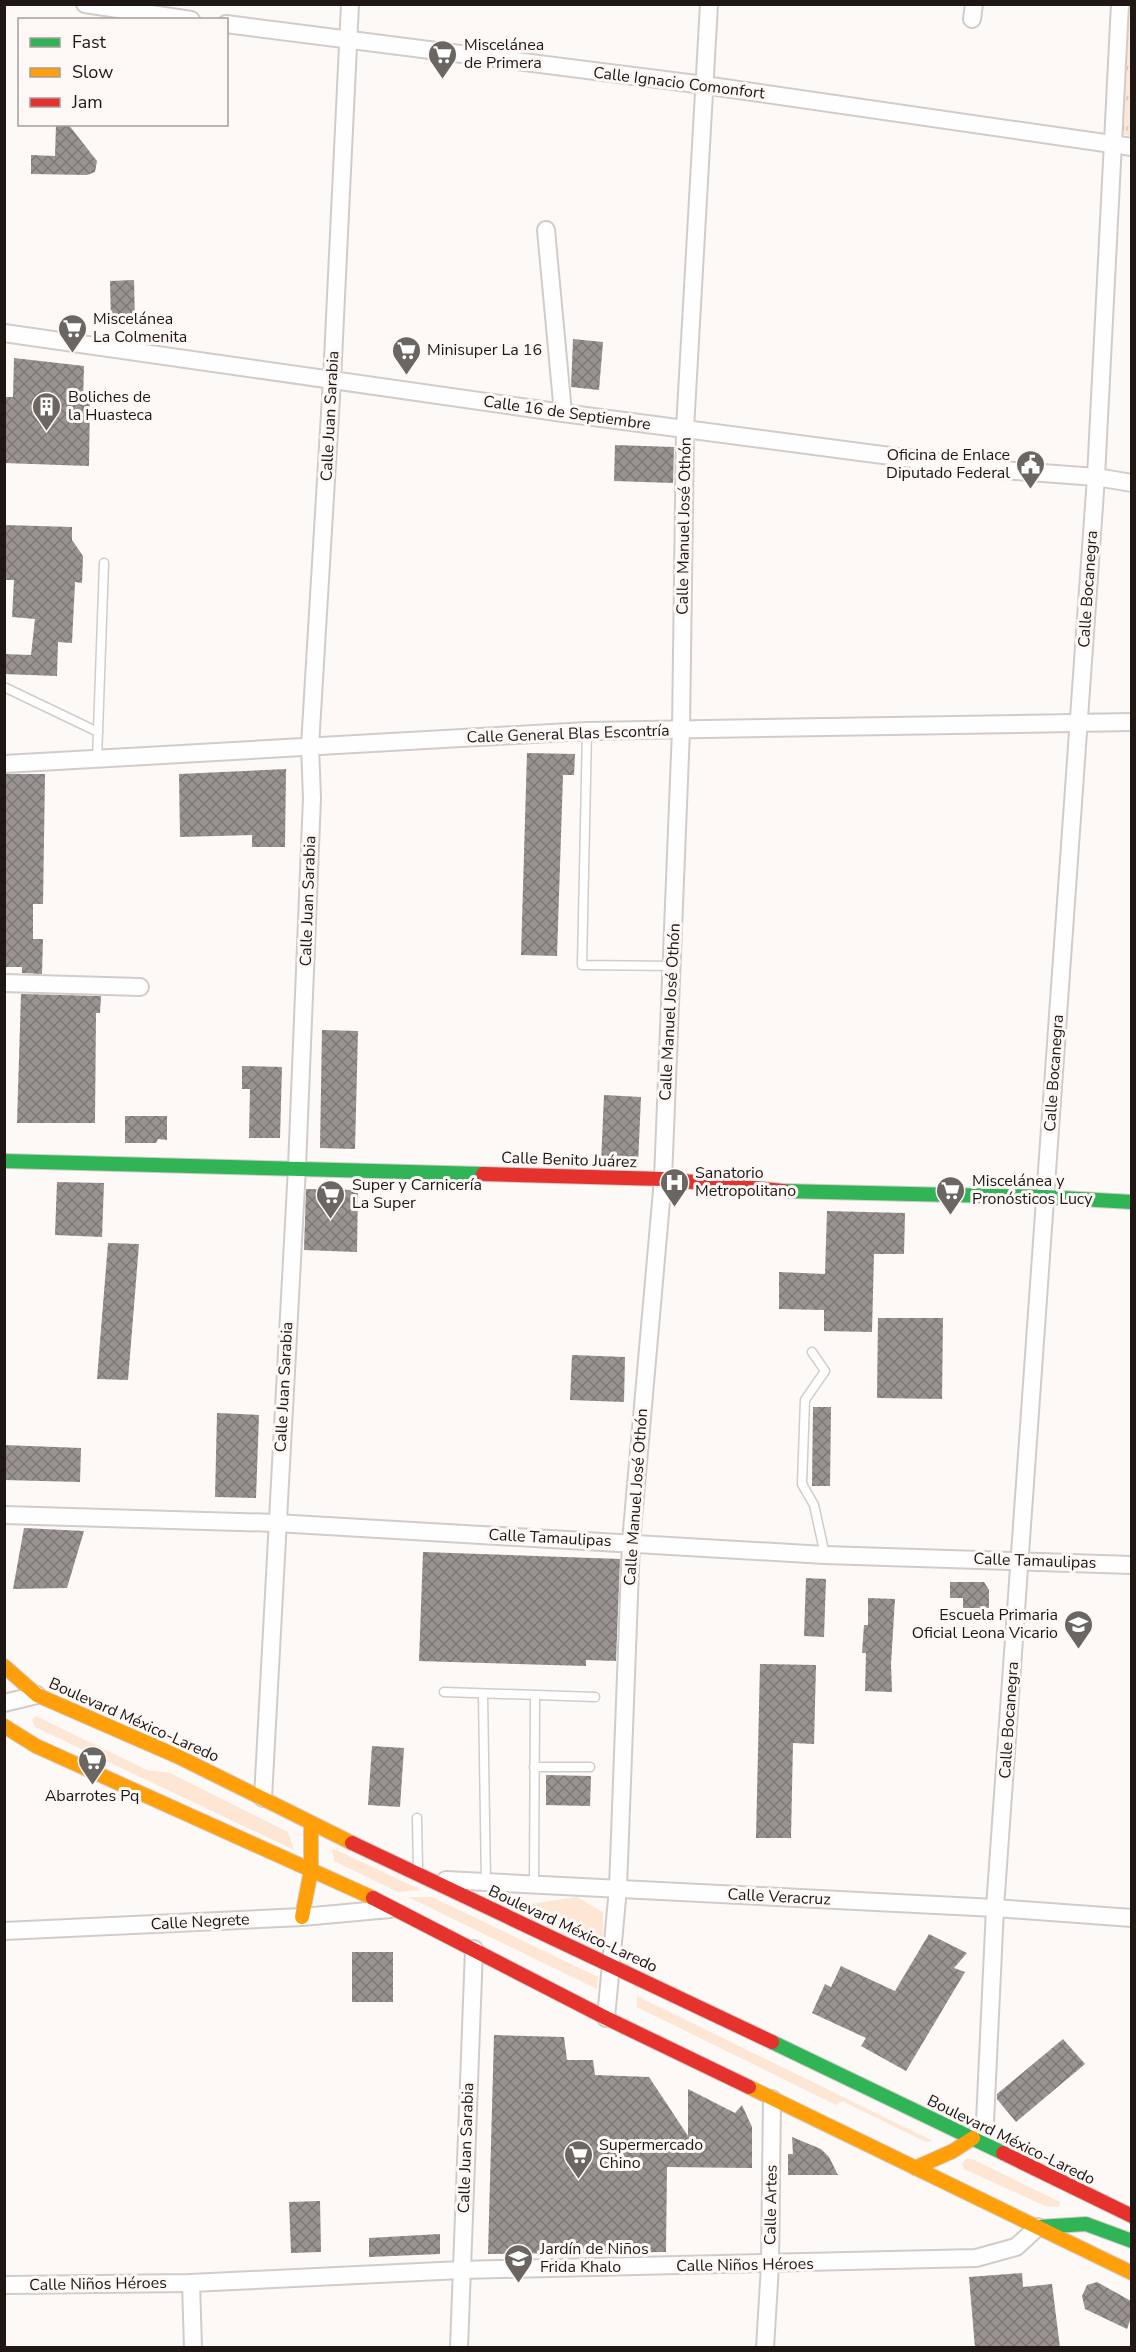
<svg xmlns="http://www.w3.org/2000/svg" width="1136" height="2352" viewBox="0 0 1136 2352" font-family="'Nunito Sans',sans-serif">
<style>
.grass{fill:url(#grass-tufts)}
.green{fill:#fee6d5}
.building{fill:url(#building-cross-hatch)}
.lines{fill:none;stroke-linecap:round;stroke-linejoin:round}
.lane-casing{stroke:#d2ccc9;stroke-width:11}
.street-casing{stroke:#d2ccc9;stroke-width:20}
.fast-casing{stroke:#d2ccc9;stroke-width:16}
.slow-casing{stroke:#d2ccc9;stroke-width:16}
.jam-casing{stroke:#d2ccc9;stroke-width:16}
.lane{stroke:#fffefe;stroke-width:8}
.street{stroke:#fffefe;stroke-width:16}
.fast{stroke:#30b455;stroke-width:14}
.slow{stroke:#ff9f0a;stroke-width:14}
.jam{stroke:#e5322d;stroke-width:14}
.labels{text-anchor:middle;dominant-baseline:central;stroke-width:6;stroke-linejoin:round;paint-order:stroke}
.poi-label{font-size:16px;fill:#1f1713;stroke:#fdf8f6;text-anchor:start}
.street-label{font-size:16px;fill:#1f1713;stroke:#fdf8f6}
</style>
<defs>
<pattern id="grass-tufts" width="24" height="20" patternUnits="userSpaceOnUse" patternTransform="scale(1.5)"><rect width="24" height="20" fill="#fee6d5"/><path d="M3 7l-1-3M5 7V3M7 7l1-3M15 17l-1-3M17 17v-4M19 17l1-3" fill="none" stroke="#d9c5b6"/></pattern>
<pattern id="building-cross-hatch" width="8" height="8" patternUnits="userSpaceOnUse" patternTransform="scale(1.5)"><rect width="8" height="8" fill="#999491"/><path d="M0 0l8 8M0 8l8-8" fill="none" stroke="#7c7875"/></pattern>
</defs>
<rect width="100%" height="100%" fill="#fcf9f7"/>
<!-- grass -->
<path class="grass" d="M1128,5H1131V136L1121,134Z"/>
<!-- green -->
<g class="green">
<path d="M36,1716L147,1770L170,1773L288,1832L294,1850L35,1727L32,1720Z"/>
<path d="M332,1848L421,1890L398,1892L334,1861Z"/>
<path d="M408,1897H432L598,1977L597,1989Z"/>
<path d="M577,1897L603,1912V1943L530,1908L531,1904Z"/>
<path d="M637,1996L933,2141L926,2142L842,2101L836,2105L637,2007Z"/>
<path d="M966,2159H972L1060,2202L1059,2207L1045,2206L964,2169L962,2164Z"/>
</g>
<!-- building -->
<g class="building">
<path d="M56,124H68L97,161L95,172L87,175L31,174V155L55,156Z"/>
<path d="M134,280L135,321L111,322L110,281Z"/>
<path d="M573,339L603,342L599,390L571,387Z"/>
<path d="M14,358L84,366L83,401H90L89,466L4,463V397H13Z"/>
<path d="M615,445L674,447L673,483L614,481Z"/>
<path d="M4,525L72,527V540L83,556L82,583L75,582L72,643L58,642L57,676L4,674V654L31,655L35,619L12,617L14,580H4Z"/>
<path d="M527,753L575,754L574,775H563L557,956L521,955Z"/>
<path d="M286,769L285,847H252V835L180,837L179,774Z"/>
<path d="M4,774H45L43,904H33V939H43L42,974L22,973V967H4Z"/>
<path d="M21,994L101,996L100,1013H96L95,1123H17Z"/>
<path d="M322,1030L358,1031L355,1149L320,1148Z"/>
<path d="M242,1066L282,1067L280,1138H249L250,1089H242Z"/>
<path d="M604,1095L641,1097L638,1164L601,1163Z"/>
<path d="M125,1116H167V1140L158,1139L156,1143H125Z"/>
<path d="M57,1182L104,1183L102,1237L55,1235Z"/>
<path d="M306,1189L358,1190L357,1252L304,1250Z"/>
<path d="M827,1211L905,1213L904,1254H874L872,1332L824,1331V1310L779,1309V1272L825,1274Z"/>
<path d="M108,1243L139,1244L128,1380L97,1379Z"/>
<path d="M878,1318H943L942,1399L877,1398Z"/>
<path d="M572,1355L625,1357L624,1402L570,1400Z"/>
<path d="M813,1407H831L830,1486H812Z"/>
<path d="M217,1413L259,1415L256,1498L215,1497Z"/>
<path d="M4,1445L81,1448L80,1482L4,1480Z"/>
<path d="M24,1528L84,1531L67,1588L13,1589Z"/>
<path d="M423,1552L620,1559L616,1661L586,1660V1666L419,1661Z"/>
<path d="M806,1578L826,1579L824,1637L804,1636Z"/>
<path d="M950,1582H984L989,1590V1608H963V1598H950Z"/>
<path d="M868,1598L895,1599L891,1664L892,1692L865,1691L866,1653H862L864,1625H868Z"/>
<path d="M760,1664L816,1665L814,1744L793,1743L791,1838H756Z"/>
<path d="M372,1746L404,1748L400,1807L368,1805Z"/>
<path d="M546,1775L591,1776L590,1806L546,1805Z"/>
<path d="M929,1934L967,1953L954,1968L965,1972L906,2071L861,2046L866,2038L812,2013L825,1984L831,1987L841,1966L895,1991Z"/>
<rect x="352" y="1952" width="41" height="50"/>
<path d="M494,2035L564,2037L567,2060H593L595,2075L649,2077L688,2136V2089L735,2113L742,2105L752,2127V2168L667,2167L666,2252L488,2254Z"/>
<path d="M1063,2039L1085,2064L1016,2122L997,2099V2094Z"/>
<path d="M792,2137L821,2149L829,2157L838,2175H788V2154H793Z"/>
<path d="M320,2201L321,2252L291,2253L289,2202Z"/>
<path d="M440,2234V2254L369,2257V2238Z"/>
<path d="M1022,2273L1023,2287L1052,2284L1060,2348H975L969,2277Z"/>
<path d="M1097,2282L1131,2301V2318L1127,2329L1085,2309L1082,2296L1087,2285Z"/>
</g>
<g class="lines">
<defs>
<g id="lane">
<path d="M4,687L98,732"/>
<path d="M587,731L582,965L673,966"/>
<path d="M97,759L104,563"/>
<path d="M812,1352L825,1371L805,1400L802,1484L814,1505L825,1555"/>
<path d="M444,1692L595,1697"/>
<path d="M483,1694L486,1883"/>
<path d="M534,1767H590"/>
<path d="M417,1818L418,1868"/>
<path d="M534,1884L535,1696"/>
</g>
<g id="street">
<path d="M85,4L191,20"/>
<path d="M972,19L974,4"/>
<path d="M226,24L704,85L1132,147"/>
<path d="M546,230L563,413"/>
<path d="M4,333L563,413L989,469L1096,477L1132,483"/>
<path d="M4,764L587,731L1132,722"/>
<path d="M4,983L140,987"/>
<path d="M4,1515L276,1523L825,1555L1132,1565"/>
<path d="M4,1703L37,1695"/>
<path d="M263,1798L297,1167L312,798L310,746L332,380L350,4"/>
<path d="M446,1880L995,1908L1132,1918"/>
<path d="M4,1931L302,1917L390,1909"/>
<path d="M606,2018L618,1888L631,1542L663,1179L681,730L685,429L709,4"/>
<path d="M973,2138L985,2122L995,1908L1096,477L1120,4"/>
<path d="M191,2283L193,2348"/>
<path d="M4,2285L191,2283L461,2270L976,2258L1016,2247L1038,2227"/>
<path d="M459,2348L474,1949"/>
<path d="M765,2348L770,2265L772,2099"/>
</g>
<g id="fast">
<path d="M4,1161L483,1174"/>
<path d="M783,1191L1045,1197L1132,1202"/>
<path d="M772,2042L1003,2153"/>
<path d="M1038,2227L1086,2224L1132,2241"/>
</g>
<g id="slow">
<path d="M4,1666L37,1695L179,1757L352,1843"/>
<path d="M4,1726L36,1746L373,1898"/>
<path d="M302,1917L311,1870V1824"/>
<path d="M749,2087L1132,2273"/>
<path d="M915,2168L953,2151L973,2138"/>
</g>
<g id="jam">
<path d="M483,1174L663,1179L783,1191"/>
<path d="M352,1843L772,2042"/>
<path d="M373,1898L606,2018L749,2087"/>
<path d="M1003,2153L1132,2216"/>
</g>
</defs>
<!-- lane casing -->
<use href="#lane" class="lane-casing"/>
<!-- street casing -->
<use href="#street" class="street-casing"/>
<!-- fast casing -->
<use href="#fast" class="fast-casing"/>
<!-- slow casing -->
<use href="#slow" class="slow-casing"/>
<!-- jam casing -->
<use href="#jam" class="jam-casing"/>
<!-- lane -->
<use href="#lane" class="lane"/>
<!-- street -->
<use href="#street" class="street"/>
<!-- fast -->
<use href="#fast" class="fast"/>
<!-- slow -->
<use href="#slow" class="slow"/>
<!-- jam -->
<use href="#jam" class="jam"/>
</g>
<!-- icons -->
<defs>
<symbol id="supermarket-pin" viewBox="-11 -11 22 30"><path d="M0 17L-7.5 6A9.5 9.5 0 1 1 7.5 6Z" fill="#6c6663" stroke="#fdf8f6"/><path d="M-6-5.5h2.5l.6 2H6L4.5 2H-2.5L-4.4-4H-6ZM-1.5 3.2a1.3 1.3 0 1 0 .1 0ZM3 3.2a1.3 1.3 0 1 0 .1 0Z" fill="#fff"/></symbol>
<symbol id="building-pin" viewBox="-11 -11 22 30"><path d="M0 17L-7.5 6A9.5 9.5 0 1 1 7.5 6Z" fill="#6c6663" stroke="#fdf8f6"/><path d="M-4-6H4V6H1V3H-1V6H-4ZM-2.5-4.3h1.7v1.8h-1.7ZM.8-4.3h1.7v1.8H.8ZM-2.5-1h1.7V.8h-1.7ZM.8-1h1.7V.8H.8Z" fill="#fff"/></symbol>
<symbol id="civic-pin" viewBox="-11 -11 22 30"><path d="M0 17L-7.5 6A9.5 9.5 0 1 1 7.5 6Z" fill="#6c6663" stroke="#fdf8f6"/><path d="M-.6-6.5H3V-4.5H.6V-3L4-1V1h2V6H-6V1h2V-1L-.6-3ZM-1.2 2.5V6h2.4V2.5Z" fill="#fff"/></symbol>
<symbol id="hospital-pin" viewBox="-11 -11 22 30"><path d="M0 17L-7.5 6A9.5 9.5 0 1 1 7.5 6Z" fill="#6c6663" stroke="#fdf8f6"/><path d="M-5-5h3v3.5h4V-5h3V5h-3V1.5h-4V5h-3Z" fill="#fff"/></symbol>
<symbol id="school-pin" viewBox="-11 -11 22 30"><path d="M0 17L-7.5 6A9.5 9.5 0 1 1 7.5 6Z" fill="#6c6663" stroke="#fdf8f6"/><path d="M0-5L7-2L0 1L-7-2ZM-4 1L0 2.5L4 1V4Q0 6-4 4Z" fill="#fff"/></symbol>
</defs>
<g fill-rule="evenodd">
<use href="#supermarket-pin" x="426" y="38" width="33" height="45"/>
<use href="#supermarket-pin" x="56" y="312" width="33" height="45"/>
<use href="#supermarket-pin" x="390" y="334" width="33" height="45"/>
<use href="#building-pin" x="30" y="390" width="33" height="45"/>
<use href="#civic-pin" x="1014" y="448" width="33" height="45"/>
<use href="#hospital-pin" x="658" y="1166" width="33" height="45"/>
<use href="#supermarket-pin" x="934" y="1174" width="33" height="45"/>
<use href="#supermarket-pin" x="314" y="1178" width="33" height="45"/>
<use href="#school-pin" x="1062" y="1608" width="33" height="45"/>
<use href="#supermarket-pin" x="76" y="1744" width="33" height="45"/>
<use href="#supermarket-pin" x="562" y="2138" width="33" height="45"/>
<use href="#school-pin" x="502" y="2242" width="33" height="45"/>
</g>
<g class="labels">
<!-- poi labels -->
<g class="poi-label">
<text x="464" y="45">Miscelánea<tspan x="464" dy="18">de Primera</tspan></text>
<text x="93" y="319">Miscelánea<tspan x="93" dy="18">La Colmenita</tspan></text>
<text x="427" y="350">Minisuper La 16</text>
<text x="68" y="397">Boliches de<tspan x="68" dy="18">la Huasteca</tspan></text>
<text x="1010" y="455" text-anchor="end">Oficina de Enlace<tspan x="1010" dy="18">Diputado Federal</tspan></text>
<text x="695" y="1173">Sanatorio<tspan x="695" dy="18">Metropolitano</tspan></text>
<text x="972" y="1181">Miscelánea y<tspan x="972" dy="18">Pronósticos Lucy</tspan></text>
<text x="352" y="1185">Super y Carnicería<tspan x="352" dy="18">La Super</tspan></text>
<text x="1058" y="1615" text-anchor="end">Escuela Primaria<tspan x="1058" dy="18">Oficial Leona Vicario</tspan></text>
<text x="92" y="1796" text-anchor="middle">Abarrotes Pq</text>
<text x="599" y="2145">Supermercado<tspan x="599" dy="18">Chino</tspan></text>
<text x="540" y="2249">Jardín de Niños<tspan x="540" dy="18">Frida Khalo</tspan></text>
</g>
<!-- street labels -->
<g class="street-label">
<text transform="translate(679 83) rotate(7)">Calle Ignacio Comonfort</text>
<text transform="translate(567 413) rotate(8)">Calle 16 de Septiembre</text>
<text transform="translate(330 416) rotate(-87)">Calle Juan Sarabia</text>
<text transform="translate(684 526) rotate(-89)">Calle Manuel José Othón</text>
<text transform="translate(1088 589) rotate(-86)">Calle Bocanegra</text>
<text transform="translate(568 734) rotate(-2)">Calle General Blas Escontría</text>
<text transform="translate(308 901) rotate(-88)">Calle Juan Sarabia</text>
<text transform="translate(670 1012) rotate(-87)">Calle Manuel José Othón</text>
<text transform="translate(1054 1073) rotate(-86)">Calle Bocanegra</text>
<text transform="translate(569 1160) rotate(2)">Calle Benito Juárez</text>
<text transform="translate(284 1387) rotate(-87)">Calle Juan Sarabia</text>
<text transform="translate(636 1497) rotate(-86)">Calle Manuel José Othón</text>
<text transform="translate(550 1538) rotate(3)">Calle Tamaulipas</text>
<text transform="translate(1035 1561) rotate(2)">Calle Tamaulipas</text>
<text transform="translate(134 1720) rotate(24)">Boulevard México-Laredo</text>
<text transform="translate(1009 1720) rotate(-86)">Calle Bocanegra</text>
<text transform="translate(779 1897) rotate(3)">Calle Veracruz</text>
<text transform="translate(200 1922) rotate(-3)">Calle Negrete</text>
<text transform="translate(573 1929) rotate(25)">Boulevard México-Laredo</text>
<text transform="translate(1011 2140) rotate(26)">Boulevard México-Laredo</text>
<text transform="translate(466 2148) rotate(-88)">Calle Juan Sarabia</text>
<text transform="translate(771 2205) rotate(-89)">Calle Artes</text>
<text transform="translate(745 2265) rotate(-1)">Calle Niños Héroes</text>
<text transform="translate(98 2284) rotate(-1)">Calle Niños Héroes</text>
</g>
</g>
<!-- border -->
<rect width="1136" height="2352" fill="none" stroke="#1f1713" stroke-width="12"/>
<!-- legend -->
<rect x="18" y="18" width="210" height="108" fill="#fdf8f6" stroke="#a49e9b" stroke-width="1.5"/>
<rect x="30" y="38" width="30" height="9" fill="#30b455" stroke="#a49e9b" stroke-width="1.5"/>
<text x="72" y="48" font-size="18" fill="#1f1713">Fast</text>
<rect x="30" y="68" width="30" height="9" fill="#ff9f0a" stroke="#a49e9b" stroke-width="1.5"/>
<text x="72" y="78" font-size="18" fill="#1f1713">Slow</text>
<rect x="30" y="98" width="30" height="9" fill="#e5322d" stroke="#a49e9b" stroke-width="1.5"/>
<text x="72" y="108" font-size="18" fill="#1f1713">Jam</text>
</svg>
